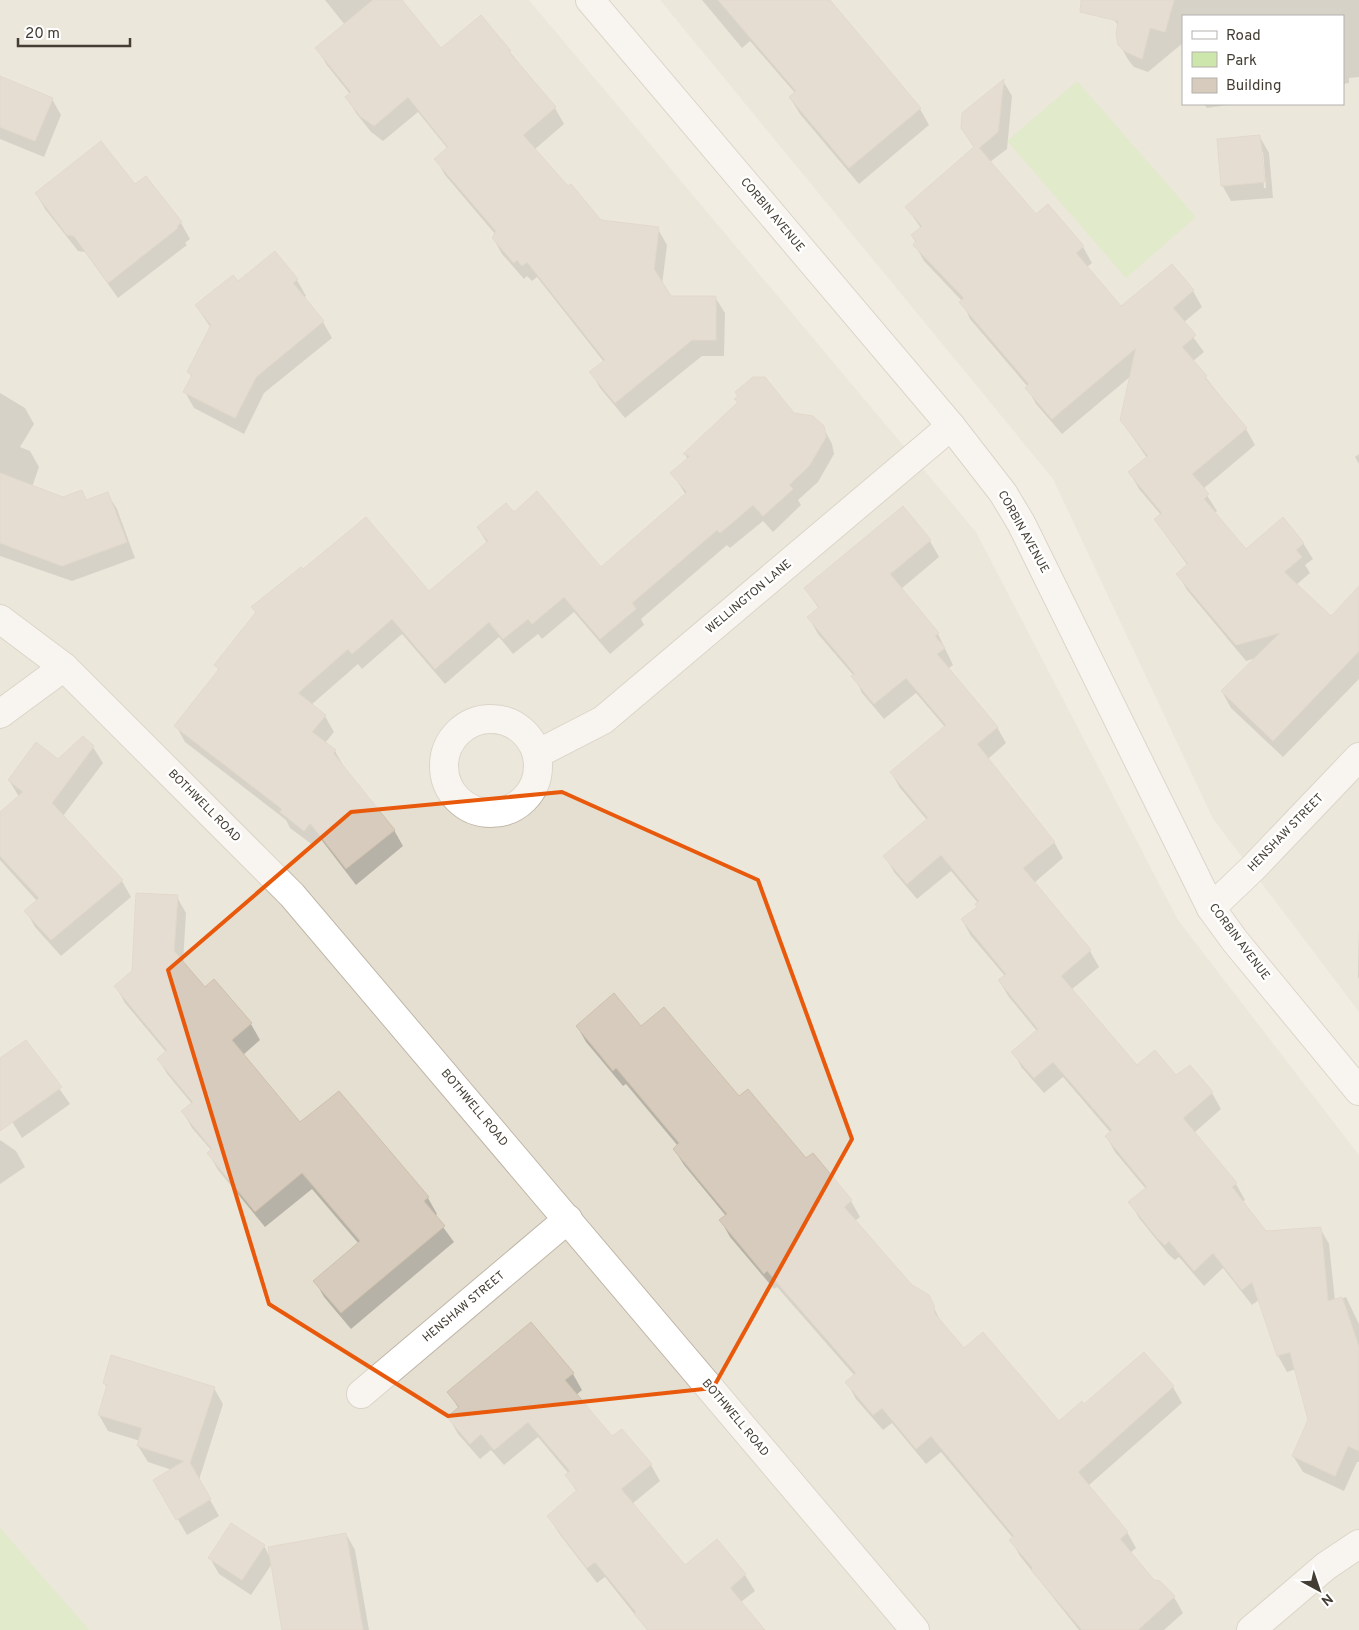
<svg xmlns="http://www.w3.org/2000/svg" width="1359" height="1630" viewBox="0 0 1359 1630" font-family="Overpass,sans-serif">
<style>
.residential{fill:#e5dfd1;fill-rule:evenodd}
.green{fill:#cde6ab}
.shadow{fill:#0003;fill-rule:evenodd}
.building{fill:#d6cbbc;stroke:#cec0ac}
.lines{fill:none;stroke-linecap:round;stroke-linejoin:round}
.minor-casing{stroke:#c0b7a9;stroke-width:30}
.minor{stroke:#fff;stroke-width:28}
.marked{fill:none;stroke:#e8590c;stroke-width:4;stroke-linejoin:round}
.labels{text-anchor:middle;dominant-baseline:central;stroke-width:5;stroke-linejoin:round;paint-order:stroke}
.street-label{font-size:12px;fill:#433d33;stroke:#fff}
</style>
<rect width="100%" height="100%" fill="#f2ede3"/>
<!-- residential -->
<g class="residential">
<path d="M0,0H529L976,532L1178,920L1359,1155V1630H0Z"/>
<path d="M660,0H1359V1012L1213,819L1053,479ZM1183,16H1343V104H1183Z"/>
</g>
<!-- green -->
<g class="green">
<path d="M1077,81L1196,217L1126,278L1007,141Z"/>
<path d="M0,1528L89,1630H0Z"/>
</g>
<!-- shadow -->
<g class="shadow">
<path d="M325,0H396L441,50L510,52L555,108L564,124L534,150L601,222L658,229L667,245L662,285L671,297H715L725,313L724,356H702L625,418L600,388L591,372L604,362L537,277L532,281L527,276L524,279L502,254L493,238L495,234L445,175L436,159L448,149L418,112L383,141L371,132L356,113L346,97L350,94L326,64L317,48L345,25Z"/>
<path d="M702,0H829L920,109L929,125L859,184L800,114L790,98L795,93L750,41L742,48Z"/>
<path d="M1098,0H1359V77L1349,78V83L1343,84V16H1183V43L1148,72L1134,67L1129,61L1119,44L1118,25Z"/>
<path d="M0,77L52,99L61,115L44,157L0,139Z"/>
<path d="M1003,81L1012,96L1007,149L990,162L1036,216L1083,247L1092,263L1087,267L1121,308L1193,291L1202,307L1183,323L1204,352L1193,361L1246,429L1255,445L1203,489L1217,511L1214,513L1245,550L1303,543L1313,559L1305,565L1310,573L1296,585L1331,618L1359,594V679L1283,757L1231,708L1222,692L1256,658L1246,661L1187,590L1178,574L1188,566L1155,520L1161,515L1139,489L1130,473L1147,458L1121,420L1131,376L1062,434L1036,404L1027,388L1028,387L970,319L962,301L924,261L915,245L916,243L912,236L921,228L906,207L974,148L962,128Z"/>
<path d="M1204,104H1234L1207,108Z"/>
<path d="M1260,137L1269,153L1273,198L1231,201L1222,185ZM1261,152H1263L1266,188H1264Z"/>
<path d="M134,186L181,223L190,239L185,243L187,245L118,298L85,252L78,251L45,209L36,193Z"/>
<path d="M297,280L306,296L303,298L323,322L332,338L264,393L244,434L194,408L185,392L192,378L189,372L211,328L196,306L238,283Z"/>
<path d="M0,393L25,408L34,424L20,447L30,451L39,467L32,487L63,499L81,491L87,501L107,493L117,509L135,558L72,581L0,556Z"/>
<path d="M736,399L793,414L823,427L832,444L834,454L818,482L798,500L801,505L773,532L763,521L730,548L727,545L641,619L644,625L610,654L574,612L542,639L538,634L513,654L499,637L445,684L402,634L362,669L358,664L311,705L325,716L334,732L325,743L335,751L344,767L394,830L403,846L356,885L320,838L314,846L290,828L286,820L185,742L176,726L219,671L216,665L256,613L253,607L303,571L429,593L487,543L478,528L514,514L600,568L686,495L672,473L688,460L685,454L739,403Z"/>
<path d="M1359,454V464L1355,457Z"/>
<path d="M903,508L930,541L939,557L901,589L938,634L953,665L948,669L997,727L1006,743L988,759L1054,842L1063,858L1034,883L1090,951L1099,967L1071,990L1137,1066L1176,1077L1190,1067L1212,1093L1221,1109L1194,1133L1236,1184L1245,1200L1242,1202L1266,1232L1320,1228L1329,1244L1335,1301L1346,1297L1359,1324V1462H1357L1344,1491L1303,1472L1293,1456L1310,1420L1296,1369L1287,1372L1278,1356L1259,1300L1252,1305L1223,1268L1204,1286L1179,1257L1175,1260L1169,1255L1139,1218L1130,1202L1146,1189L1115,1152L1106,1136L1111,1133L1063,1077L1044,1093L1022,1068L1013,1052L1037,1031L1009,997L999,981L1005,976L971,936L962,920L978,907V903L951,871L917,899L894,872L885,856L927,820L900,788L891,772L945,727L916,693L884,719L862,693L854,676L818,634L809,618L819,609L805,588Z"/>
<path d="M83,738L93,747L103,763L63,816L122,881L131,897L61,956L35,927L26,911L37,901L0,860V814L19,797L9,780L58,761Z"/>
<path d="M177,897L186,913L183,963L205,989L214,981L251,1024L260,1040L243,1055L300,1124L428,1198L437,1214L435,1216L454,1242L351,1329L324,1297L315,1281L359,1244L312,1189L265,1227L218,1170L209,1154L212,1151L192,1128L183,1112L192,1104L168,1075L158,1059L166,1052L125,1003L116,987L133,971Z"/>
<path d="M1359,927V979L1358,977Z"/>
<path d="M577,1026L641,1028L739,1098L851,1201L860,1217L855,1221L911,1286L928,1296L943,1326L964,1350L1058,1422L1084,1405L1173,1387L1182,1403L1088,1486L1127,1532L1136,1548L1130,1553L1154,1581L1159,1582L1174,1597L1183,1613L1164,1630H1079L1020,1556L1011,1540L1013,1538L941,1452L926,1464L892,1423L883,1430L856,1399L847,1383L855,1376L777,1287L774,1289L730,1237L721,1221L726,1216L684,1165L674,1149L678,1146L626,1084L623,1086L586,1042Z"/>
<path d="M26,1041L70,1104L22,1138L0,1102V1060Z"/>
<path d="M0,1140L16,1151L25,1167L0,1184Z"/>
<path d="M573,1374L582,1390L576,1395L612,1438L621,1430L651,1465L660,1481L632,1504L685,1567L717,1541L745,1575L755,1591L741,1602L764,1630H647L605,1577L597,1583L558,1532L549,1516L577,1492L567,1476L569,1474L538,1437L504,1465L491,1450L480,1459L458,1434L449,1418L459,1409L449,1392Z"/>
<path d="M104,1383L214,1388L223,1404L199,1480L219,1516L187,1535L155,1480L172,1470L148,1462L138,1446L140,1441L108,1431L99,1415L107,1388Z"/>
<path d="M346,1534L355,1550L369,1630H283L272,1564L251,1595L219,1574L210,1558L264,1546L271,1559Z"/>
</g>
<!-- building -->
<g class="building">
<path d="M373,0H402L441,48L481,15L511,51L509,52L556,107L523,135L568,186L571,184L601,220L659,227L654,269L671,296H716V340H692L615,403L589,372L605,360L527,262L522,266L517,260L514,263L492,238L496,231L434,159L448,147L408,97L374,126L360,116L345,97L351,92L315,48Z"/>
<path d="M718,0H830L921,108L849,168L789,97L796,91Z"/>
<path d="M1081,0H1174L1165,32L1150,28L1142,59L1124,51L1118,45L1116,34L1118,21L1080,12Z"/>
<path d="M0,76L53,98L35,141L0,127Z"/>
<path d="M1004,79L998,132L979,148L1036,214L1048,204L1084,246L1076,253L1121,306L1172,264L1194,290L1173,308L1196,335L1182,347L1207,376L1205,378L1247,428L1192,474L1209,494L1204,499L1246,549L1283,517L1304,543L1296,550L1302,557L1284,572L1331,616L1359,586V651L1273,741L1221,691L1280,633L1236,645L1176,574L1188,564L1154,519L1162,513L1128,472L1148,456L1120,420L1136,348L1052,419L1025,388L1029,384L959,302L964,298L913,245L916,241L911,235L922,226L905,207L974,147L961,128L962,113Z"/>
<path d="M1260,135L1265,182L1221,186L1217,139Z"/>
<path d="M101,141L135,184L146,176L182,222L177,226L178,228L108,283L74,236L67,235L35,193Z"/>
<path d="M275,251L298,279L293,283L324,321L256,377L235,418L183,392L192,375L187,372L211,325L195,305L233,275L238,281Z"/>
<path d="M753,377H765L794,413L813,416L824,426L826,437L809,466L789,485L793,489L763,516L753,505L720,533L717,530L632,603L636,609L600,639L564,597L532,624L528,619L503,639L489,622L435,669L392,619L352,654L348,649L298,693L326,715L312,732L336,750L333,753L395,830L346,869L310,823L304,831L280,812L282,809L174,726L219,669L214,665L256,612L251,607L301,567L303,569L366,517L429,591L488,541L477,527L506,503L514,512L537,491L601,567L687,492L670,473L690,456L683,454L738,402L734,399L738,396L735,392Z"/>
<path d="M0,473L63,497L82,490L86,500L108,492L127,542L62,566L0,543Z"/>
<path d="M903,506L931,540L890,574L939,633L935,636L945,648L937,654L998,727L977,744L1055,842L1023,868L1091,950L1061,976L1137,1065L1155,1050L1176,1075L1190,1065L1213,1092L1183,1118L1237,1183L1232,1187L1266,1231L1321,1227L1328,1301L1342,1297L1359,1347V1451L1348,1446L1335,1476L1292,1456L1308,1420L1290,1352L1277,1356L1252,1282L1242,1290L1213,1253L1194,1271L1169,1241L1165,1245L1158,1239L1128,1202L1147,1187L1105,1136L1112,1130L1053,1062L1034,1078L1011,1052L1038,1029L998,980L1006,974L961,919L977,907L975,904L979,901L941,855L907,884L883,856L928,818L890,772L946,725L906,678L874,704L851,676L855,674L807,617L819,607L804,588Z"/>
<path d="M83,736L94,746L52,803L123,880L51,940L24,911L39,898L0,856V812L23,792L8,780L36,742L58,759Z"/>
<path d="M136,893L178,895L174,951L205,987L214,979L252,1023L232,1040L300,1122L339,1091L429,1197L424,1201L445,1226L341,1313L313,1281L360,1241L302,1173L255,1212L207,1153L212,1149L181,1111L193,1102L157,1059L167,1050L114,986L132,971Z"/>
<path d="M614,993L641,1026L664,1007L739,1096L748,1089L806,1158L813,1153L852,1200L844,1207L912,1285L929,1295L934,1305L935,1314L964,1348L983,1332L1059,1421L1082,1401L1084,1404L1144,1352L1174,1386L1078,1472L1128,1532L1120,1539L1154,1580L1160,1581L1175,1596L1138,1630H1082L1031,1570L1033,1568L1009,1540L1014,1536L931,1436L916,1449L882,1408L873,1415L845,1382L856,1373L767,1271L764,1274L719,1220L727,1214L673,1149L679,1143L616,1068L613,1071L576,1026Z"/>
<path d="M26,1040L62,1087L0,1131V1058Z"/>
<path d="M531,1322L574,1373L565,1380L612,1436L622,1429L652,1464L621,1489L685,1565L717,1539L746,1574L730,1588L765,1630H648L634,1614L636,1612L595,1562L587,1568L547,1516L577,1490L565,1475L570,1471L528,1422L494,1450L481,1434L470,1444L447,1417L459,1407L447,1392Z"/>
<path d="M111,1355L215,1387L190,1463L211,1499L176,1520L153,1480L184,1461L137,1446L142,1428L98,1415L107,1385L103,1383Z"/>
<path d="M231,1523L265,1545L242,1580L208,1558Z"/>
<path d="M346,1533L363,1630H282L268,1547Z"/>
</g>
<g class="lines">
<defs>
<g id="minor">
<path d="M590,0L951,426L1003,493L1021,523L1211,908L1235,941L1359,1091"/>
<path d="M0,619L64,667L292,895L915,1630"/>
<path d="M0,714L64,667"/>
<circle cx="491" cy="766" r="47"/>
<path d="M537,754L603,720L951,426"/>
<path d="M1211,908L1253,868L1359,757"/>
<path d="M361,1394L568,1219"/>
<path d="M1251,1630L1326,1566L1359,1544"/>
</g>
</defs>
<!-- minor casing -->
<use href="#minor" class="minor-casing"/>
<!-- minor -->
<use href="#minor" class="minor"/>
</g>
<!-- marked area -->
<path d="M0 0H1359V1630H0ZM562,792L758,880L852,1139L713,1388L448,1416L269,1304L168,970L351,812Z" fill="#f2ede3" fill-opacity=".55" fill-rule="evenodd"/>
<path class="marked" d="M562,792L758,880L852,1139L713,1388L448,1416L269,1304L168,970L351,812Z"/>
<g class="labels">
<!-- street labels -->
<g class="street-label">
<text transform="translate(772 215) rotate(50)">CORBIN AVENUE</text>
<text transform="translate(1023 532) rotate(61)">CORBIN AVENUE</text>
<text transform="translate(749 597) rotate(-40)">WELLINGTON LANE</text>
<text transform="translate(204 806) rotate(45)">BOTHWELL ROAD</text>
<text transform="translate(1286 833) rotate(-46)">HENSHAW STREET</text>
<text transform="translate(1239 942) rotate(53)">CORBIN AVENUE</text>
<text transform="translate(474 1108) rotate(50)">BOTHWELL ROAD</text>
<text transform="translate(464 1307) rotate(-40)">HENSHAW STREET</text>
<text transform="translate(735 1418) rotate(50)">BOTHWELL ROAD</text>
</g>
</g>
<!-- legend -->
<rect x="1182" y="15" width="162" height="90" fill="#ffffff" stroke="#b4b1ad"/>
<rect x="1192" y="31" width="25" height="8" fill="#ffffff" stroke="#b4b1ad"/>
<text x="1226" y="40" font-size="15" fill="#433d33">Road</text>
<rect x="1192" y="52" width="25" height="15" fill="#cde6ab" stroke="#b4b1ad"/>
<text x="1226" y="65" font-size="15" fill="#433d33">Park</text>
<rect x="1192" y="78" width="25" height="15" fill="#d6cbbc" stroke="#b4b1ad"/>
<text x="1226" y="90" font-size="15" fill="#433d33">Building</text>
<!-- north arrow -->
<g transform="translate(1319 1590) rotate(140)" stroke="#ffffff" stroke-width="4" paint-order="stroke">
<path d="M0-4L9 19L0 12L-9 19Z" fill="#433d33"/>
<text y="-8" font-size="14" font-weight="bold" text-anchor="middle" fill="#433d33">N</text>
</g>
<!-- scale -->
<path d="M18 38v8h112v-8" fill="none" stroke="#433d33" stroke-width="2.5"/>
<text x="25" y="38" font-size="15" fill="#433d33" stroke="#ffffff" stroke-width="4" paint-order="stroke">20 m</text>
</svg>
